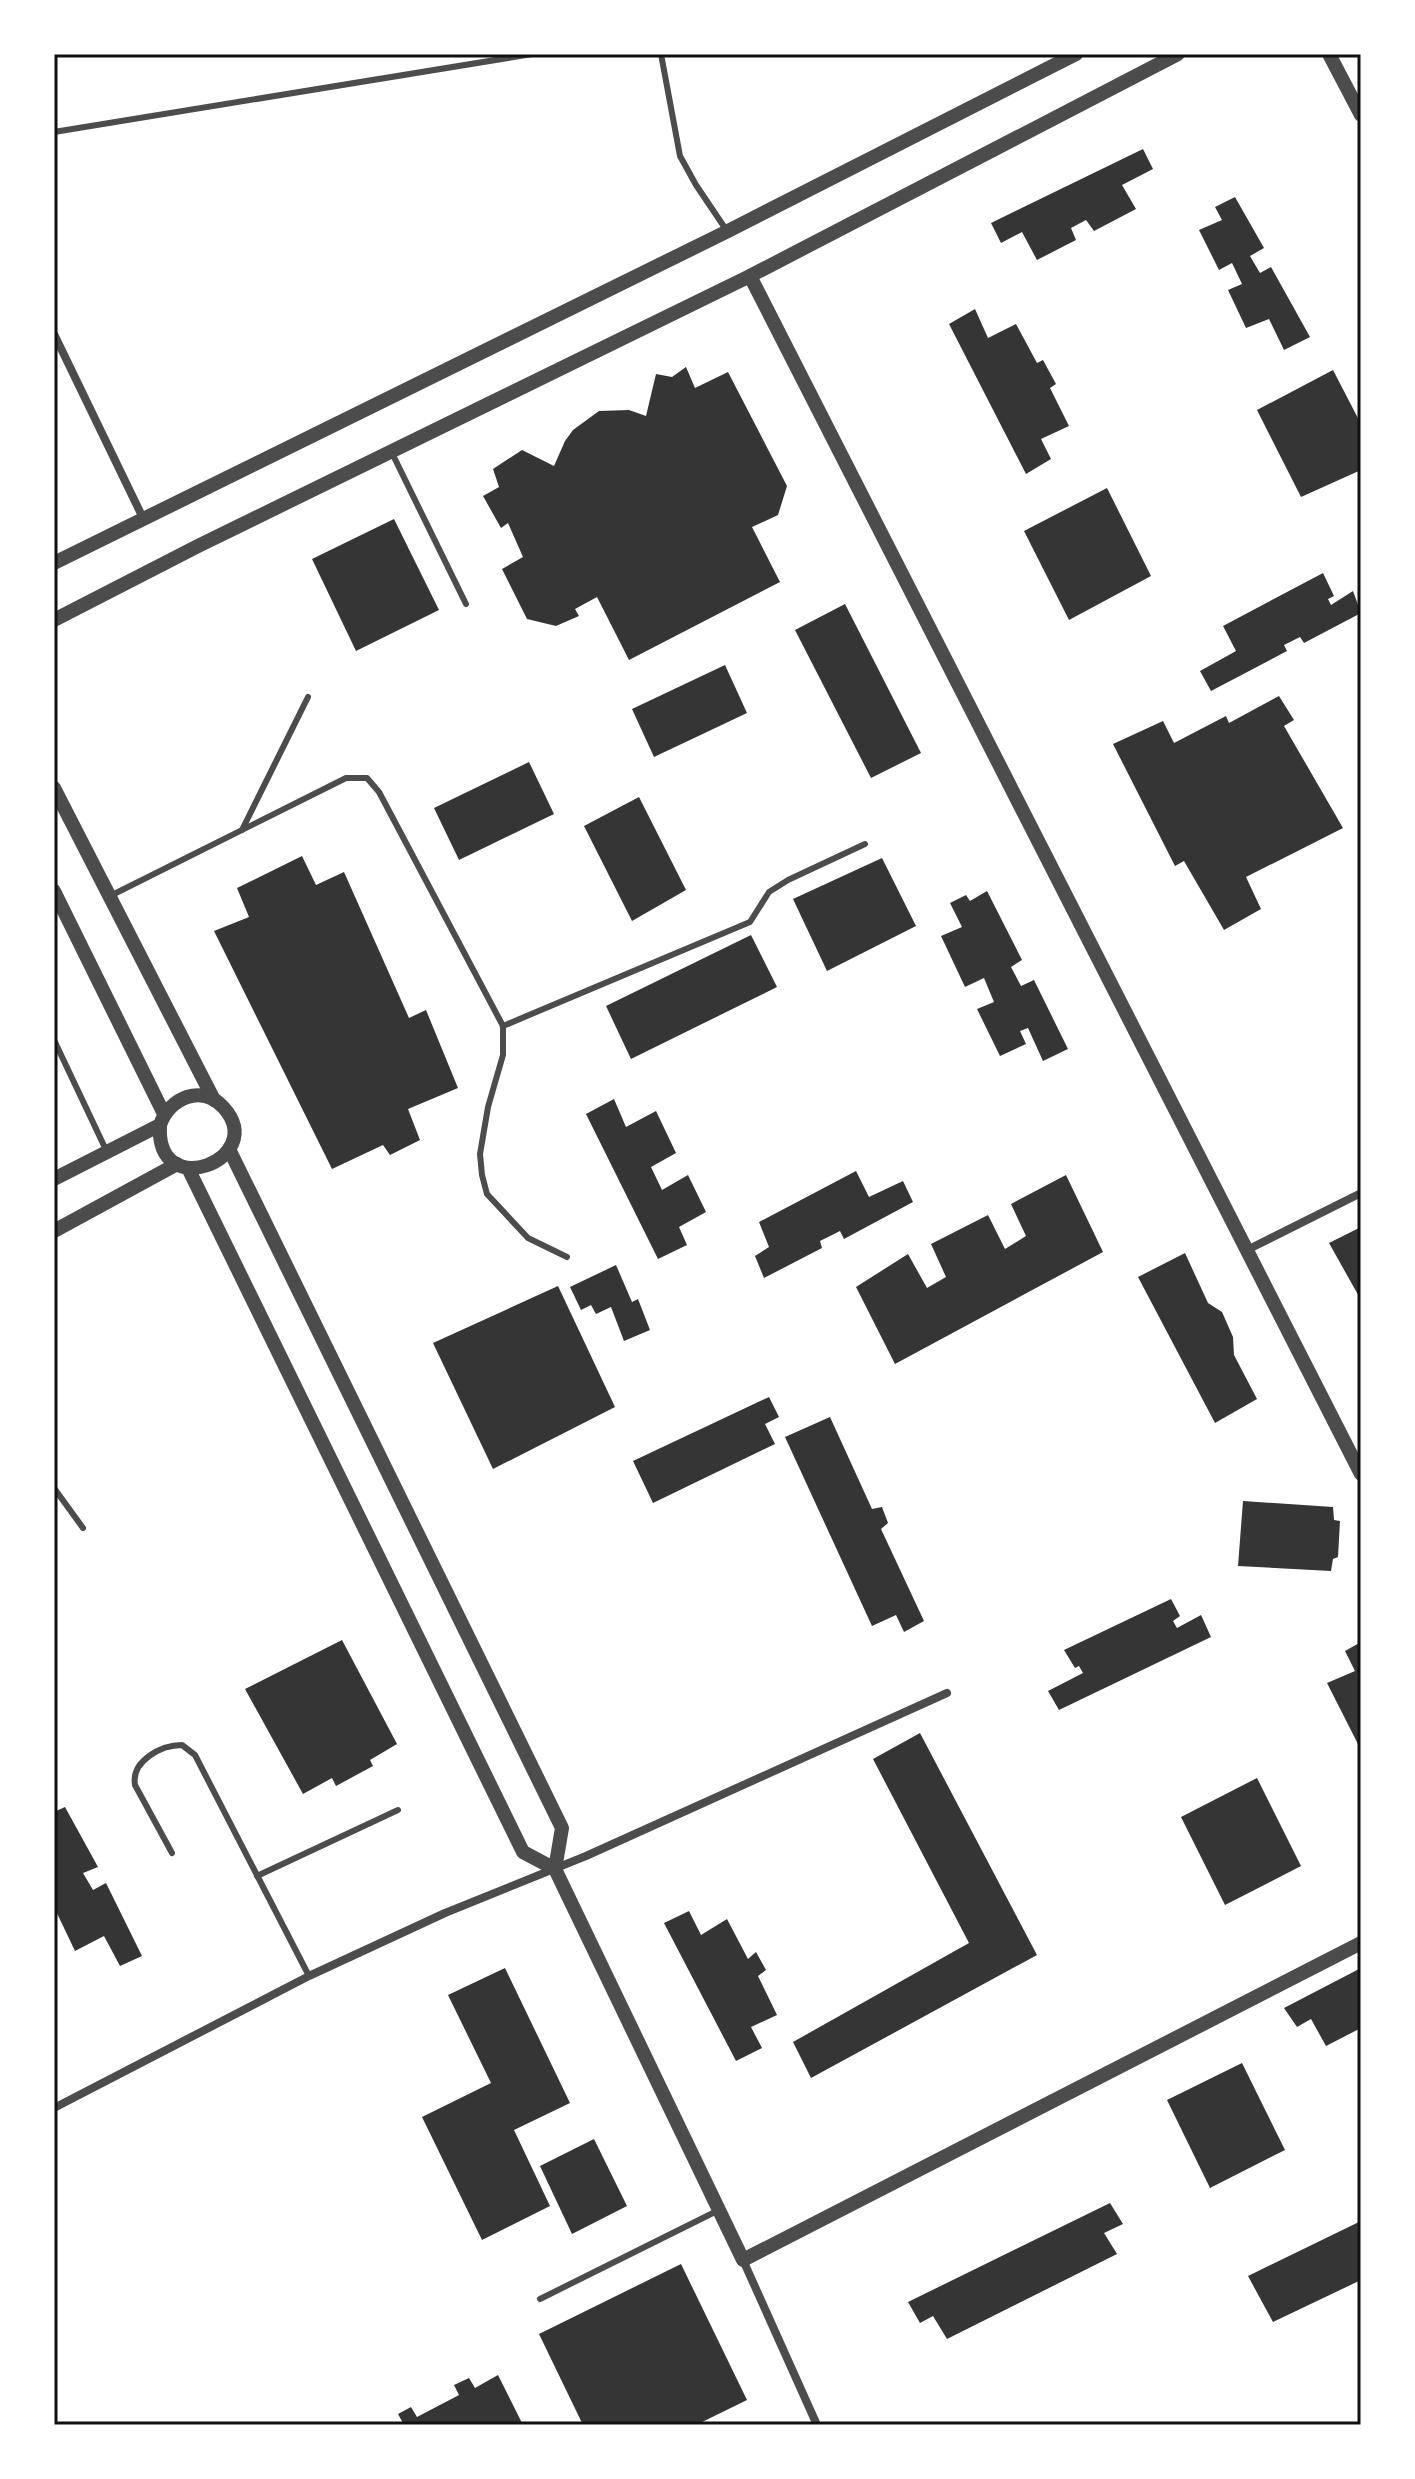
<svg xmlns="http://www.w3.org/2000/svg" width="1415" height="2479" viewBox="0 0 1415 2479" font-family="'Fira Sans Condensed',sans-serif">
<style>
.building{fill:#353535}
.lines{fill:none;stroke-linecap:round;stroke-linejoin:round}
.service{stroke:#4c4c4c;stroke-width:6}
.minor{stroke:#4c4c4c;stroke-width:8}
.tertiary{stroke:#4c4c4c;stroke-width:14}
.neatline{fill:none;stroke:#111;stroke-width:3}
</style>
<rect width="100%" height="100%" fill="#fff"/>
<!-- building -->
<g class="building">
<path d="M1143,149L1153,169L1122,185L1136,209L1094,231L1086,220L1071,228L1076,240L1037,260L1022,232L1001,243L991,223Z"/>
<path d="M1235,197L1264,248L1250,256L1260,273L1271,267L1310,337L1284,350L1269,319L1246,328L1228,290L1242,284L1232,263L1219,270L1199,230L1222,220L1215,207Z"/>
<path d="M975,309L988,338L1016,324L1037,363L1043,360L1056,384L1050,388L1069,426L1041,439L1051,459L1026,474L949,324Z"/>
<path d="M686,367L695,388L728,372L787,486L778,515L752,527L780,582L629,660L597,597L575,609L579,616L556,626L527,619L502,569L523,557L508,523L501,528L483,496L499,487L493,469L522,450L554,466L565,441L573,430L599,411L629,410L646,416L656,374L672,377Z"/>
<path d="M1333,370L1361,424V470L1301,497L1257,410Z"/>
<path d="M1107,488L1151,576L1069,620L1024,531Z"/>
<path d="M394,519L439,610L356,651L312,559Z"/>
<path d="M1323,573L1334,596L1328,599L1331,605L1353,591L1361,613L1304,643L1300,637L1284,645L1287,651L1211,691L1200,671L1236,651L1223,626Z"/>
<path d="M845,604L921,753L871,778L795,630Z"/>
<path d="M725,665L747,713L654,757L632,709Z"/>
<path d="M1279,696L1294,720L1284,726L1343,828L1246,877L1261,909L1224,930L1184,861L1175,866L1113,744L1163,721L1174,743L1226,716L1229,723Z"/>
<path d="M529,762L554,814L459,860L434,808Z"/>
<path d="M639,797L686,890L632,921L584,826Z"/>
<path d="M302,856L316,885L344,872L409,1018L426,1010L458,1088L408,1109L420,1140L390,1155L383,1145L332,1169L214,931L249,917L237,888Z"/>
<path d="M882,858L916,926L827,971L793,899Z"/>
<path d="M987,891L1022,960L1011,967L1021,986L1034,980L1068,1049L1043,1061L1028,1028L1020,1031L1026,1044L1000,1056L977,1009L994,1002L984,978L965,987L941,936L962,927L950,903L966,895L970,901Z"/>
<path d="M751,935L777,987L631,1059L606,1006Z"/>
<path d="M614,1099L626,1127L656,1111L676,1153L651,1167L662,1190L688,1175L706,1212L679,1227L687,1245L658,1259L586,1114Z"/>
<path d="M856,1171L869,1197L903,1181L913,1202L844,1239L840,1231L820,1241L822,1248L764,1278L755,1256L769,1247L759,1222Z"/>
<path d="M1066,1175L1103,1252L895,1364L856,1287L908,1254L927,1288L946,1277L931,1244L988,1215L1005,1249L1026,1236L1011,1204Z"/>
<path d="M1361,1227V1300L1329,1243Z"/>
<path d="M1185,1253L1208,1303L1222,1312L1233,1337L1234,1355L1257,1399L1215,1423L1138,1277Z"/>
<path d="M616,1265L632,1302L638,1299L650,1330L624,1341L611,1307L596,1314L591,1305L581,1310L570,1287Z"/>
<path d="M558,1286L615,1407L493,1469L433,1343Z"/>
<path d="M769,1397L779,1417L765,1424L775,1444L653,1503L633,1461Z"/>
<path d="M830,1417L872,1509L882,1507L888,1523L881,1529L924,1621L904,1632L896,1615L872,1626L785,1437Z"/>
<path d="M1243,1501L1333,1507L1334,1520L1340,1521L1338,1557L1333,1559L1331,1571L1238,1566Z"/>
<path d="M1171,1599L1180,1616L1173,1621L1177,1628L1201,1615L1211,1637L1059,1710L1048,1691L1083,1673L1079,1666L1075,1668L1064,1650Z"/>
<path d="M342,1640L397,1744L370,1760L373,1766L336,1786L332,1778L303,1794L245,1689Z"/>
<path d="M1361,1642V1750L1327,1683L1355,1671L1345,1651Z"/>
<path d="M920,1733L1037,1955L811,2078L793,2042L969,1943L873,1759Z"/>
<path d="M1257,1778L1301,1866L1225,1905L1181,1817Z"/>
<path d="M65,1807L98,1867L83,1873L93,1890L106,1883L142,1956L120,1966L104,1936L75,1951L54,1907V1812Z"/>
<path d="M689,1911L701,1935L727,1919L748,1959L756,1952L766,1970L758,1976L777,2015L751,2027L762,2048L736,2061L664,1923Z"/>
<path d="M505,1968L570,2103L514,2130L550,2206L482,2240L422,2117L491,2083L448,1995Z"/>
<path d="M1361,1968V2012L1358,2013L1361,2028L1326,2046L1311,2019L1297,2027L1284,2008Z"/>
<path d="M1242,2063L1285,2150L1210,2188L1167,2100Z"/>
<path d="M594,2139L627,2206L572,2234L540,2166Z"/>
<path d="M1110,2203L1123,2224L1104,2233L1117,2254L947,2339L933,2316L920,2323L908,2302Z"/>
<path d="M1361,2221V2280L1273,2322L1248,2276Z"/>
<path d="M681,2264L747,2400L696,2425H583L539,2334Z"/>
<path d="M498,2375L523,2425H404L398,2414L411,2407L417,2417L459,2395L454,2385L469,2378L475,2388Z"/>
</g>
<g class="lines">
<!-- service -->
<g class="service">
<path d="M661,54L680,156L696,185L727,231"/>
<path d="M54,132L532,54"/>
<path d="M391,451L466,604"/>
<path d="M242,830L308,697"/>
<path d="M110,896L346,778H367L379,792L503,1026V1055L488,1107L480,1154L482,1175L487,1194L528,1238L567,1257"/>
<path d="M503,1026L750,922L769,892L788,880L865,844"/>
<path d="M54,1040L107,1152"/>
<path d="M54,1488L83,1528"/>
<path d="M172,1853L135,1785C131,1761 161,1745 182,1745L195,1755L309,1976"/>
<path d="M257,1876L398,1810"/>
<path d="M540,2299L719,2210"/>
</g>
<!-- minor -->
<g class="minor">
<path d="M54,334L143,518"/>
<path d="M1247,1250L1361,1193"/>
<path d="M54,2108L309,1976L445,1913L586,1856L947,1693"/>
<path d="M743,2260L817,2425"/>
</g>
<!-- tertiary -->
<g class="tertiary">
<path d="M1329,54L1361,115"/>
<path d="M750,276L1361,1474"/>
<path d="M54,563L728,231L1076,54"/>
<path d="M54,620L198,546L750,276L1178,54"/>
<path d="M54,788L214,1100"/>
<path d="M54,891L164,1114"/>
<path d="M188,1168L523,1852L555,1869L562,1828L229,1149"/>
<path d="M54,1179L160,1125C169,1098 202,1083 224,1108C269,1159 155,1204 160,1125"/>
<path d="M54,1231L177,1164"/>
<path d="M555,1869L743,2260L1361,1943"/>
</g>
</g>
<!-- border -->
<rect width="1415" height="2479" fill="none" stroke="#ffffff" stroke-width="112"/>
<rect x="56" y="56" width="1303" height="2367" class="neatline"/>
</svg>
